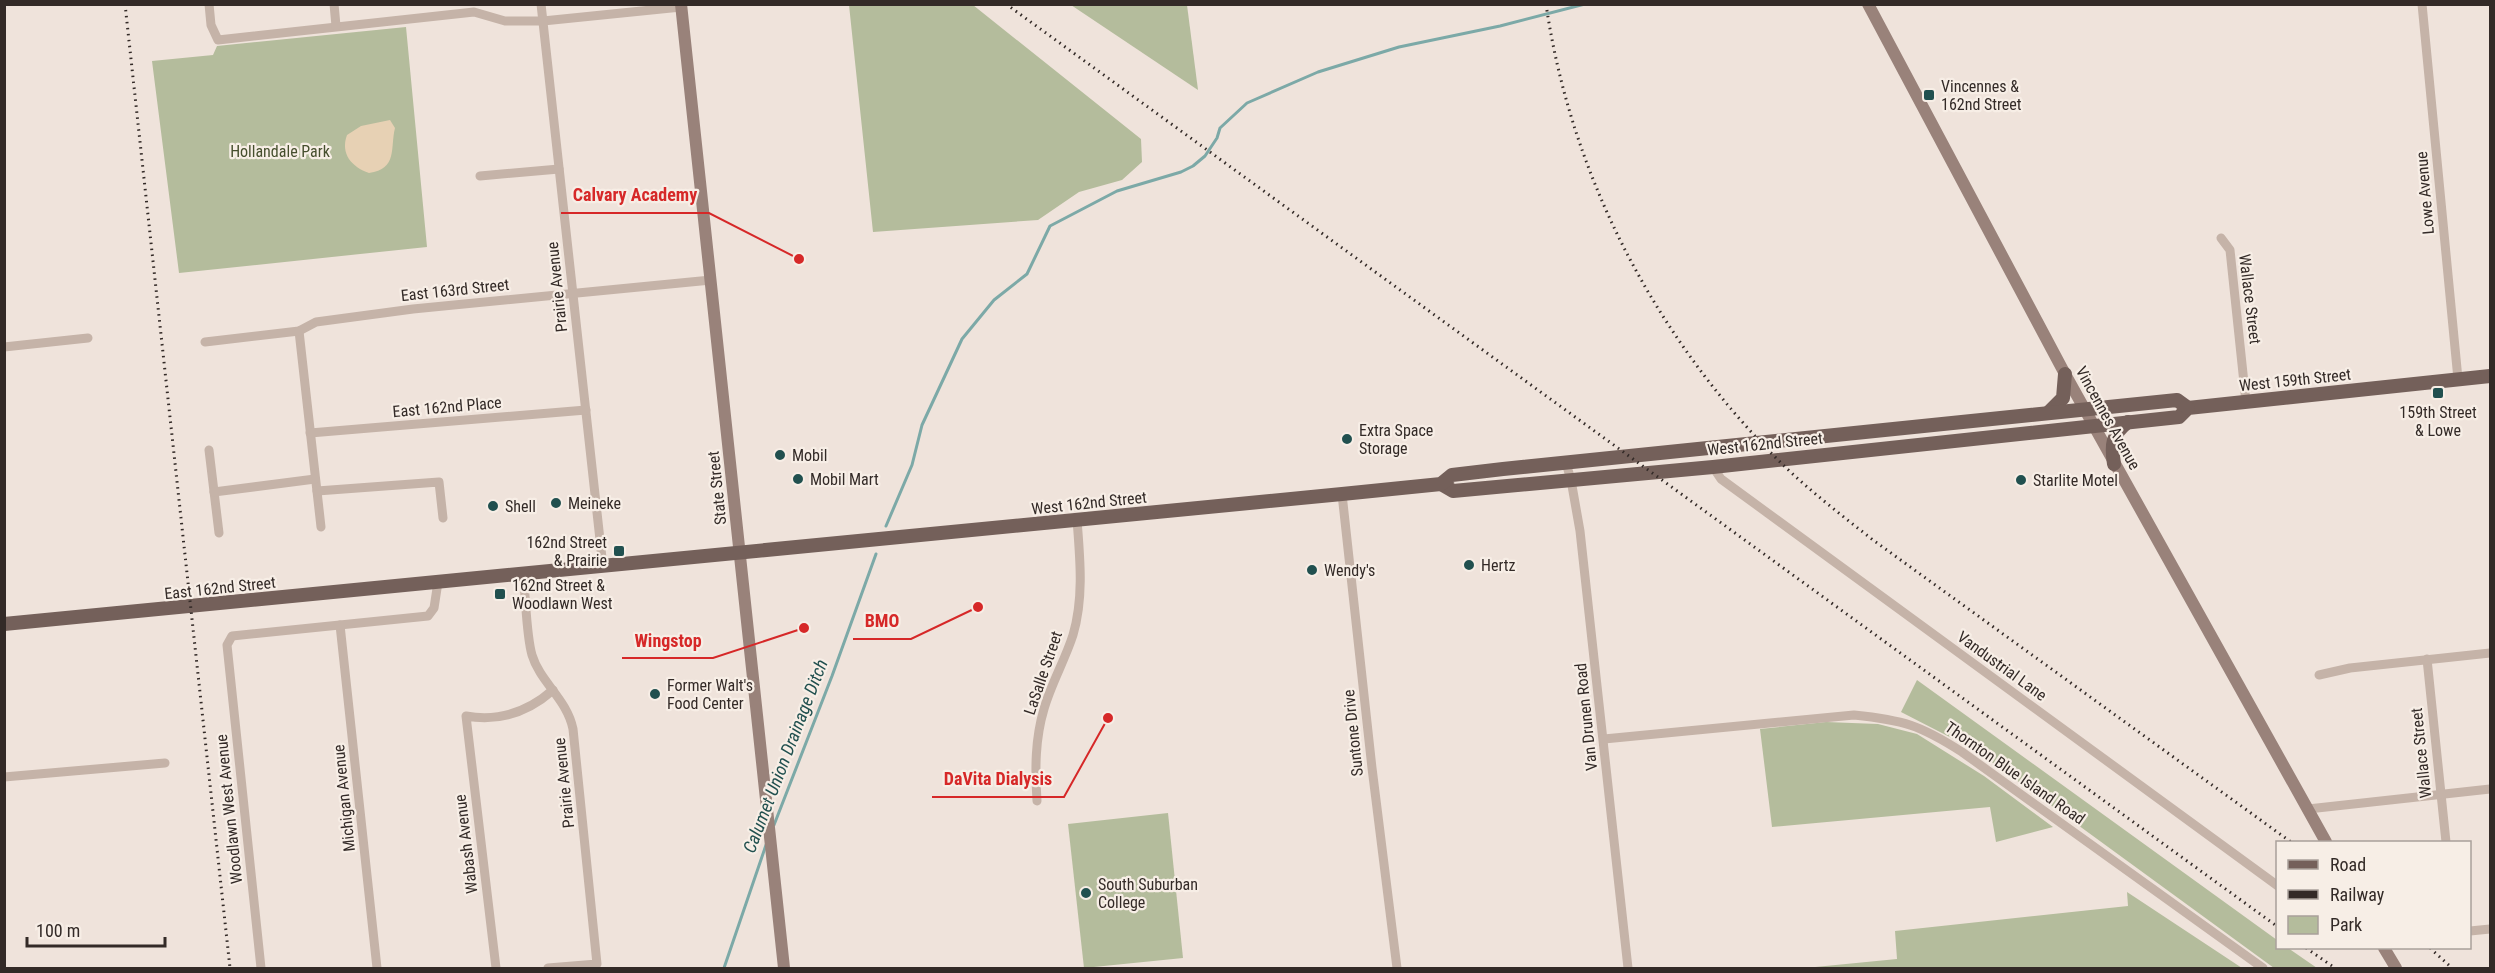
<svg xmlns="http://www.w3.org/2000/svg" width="2495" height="973" viewBox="0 0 2495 973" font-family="'Roboto Condensed',sans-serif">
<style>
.green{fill:#b4bc9c}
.sand{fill:#e7d1b4}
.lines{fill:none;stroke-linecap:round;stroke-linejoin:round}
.stream{stroke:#7ca9a7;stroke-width:3}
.street{stroke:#c5b3a8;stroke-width:9}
.secondary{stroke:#99827a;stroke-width:12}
.primary{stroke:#74605a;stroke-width:14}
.rail{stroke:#332a27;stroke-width:3;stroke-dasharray:1.5 4.5;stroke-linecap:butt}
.poi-dot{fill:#21504f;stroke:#f7eee6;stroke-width:2}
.labels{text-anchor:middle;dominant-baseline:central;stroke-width:4.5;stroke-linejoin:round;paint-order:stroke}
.poi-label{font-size:16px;fill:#332a27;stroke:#f7eee6;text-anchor:start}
.park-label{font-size:16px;fill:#464f2e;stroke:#f7eee6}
.street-label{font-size:16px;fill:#332a27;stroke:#f7eee6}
.water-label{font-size:18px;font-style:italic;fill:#21504f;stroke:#f7eee6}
.leader{fill:none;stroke:#d62828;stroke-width:2}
.callout-dot{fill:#d62828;stroke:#f7eee6;stroke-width:2}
.callout-label{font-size:18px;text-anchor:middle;font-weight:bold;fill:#d62828;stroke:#f7eee6;stroke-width:4.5;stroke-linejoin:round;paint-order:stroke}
</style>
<rect width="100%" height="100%" fill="#efe3db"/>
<!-- green -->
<g class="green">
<path d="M849,5H973L1141,139L1142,162L1122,180L1079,192L1038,220L873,232Z"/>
<path d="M1071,5H1187L1198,90Z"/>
<path d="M406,27L427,247L179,273L152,61L213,55L217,46Z"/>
<path d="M1917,680L2277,940L2278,948H2288L2317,968H2274L1975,750L1901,712Z"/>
<path d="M1826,722L1878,724L1917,734L1984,776L2053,827L1996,842L1990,807L1772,827L1760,729Z"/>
<path d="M1168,813L1183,958L1084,968L1068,824Z"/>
<path d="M2127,892L2242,968H1805L1897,959L1895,931L2128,906Z"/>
</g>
<!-- sand -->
<path class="sand" d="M390,120L395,128C390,148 398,169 369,173C352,167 340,154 347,135L361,126Z"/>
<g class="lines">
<!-- stream -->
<g class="stream">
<path d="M886,526L912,465L922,425L962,339L994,300L1027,274L1050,226L1117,191L1181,172L1193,166L1205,156L1217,138L1220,128L1247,103L1318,72L1399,47L1500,26L1585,4"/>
<path d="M774,825L832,676L876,554"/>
<path d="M724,968L766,845"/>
</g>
<!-- street -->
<g class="street">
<path d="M209,4L211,25L218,40L474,12L505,21H543L681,7"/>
<path d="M334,4L336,26"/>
<path d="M541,4L603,567"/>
<path d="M2422,4L2458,379"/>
<path d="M480,176L559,169"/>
<path d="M2221,238L2230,250L2246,402"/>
<path d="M299,331L321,527"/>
<path d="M205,342L299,331L316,322L413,309L711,280"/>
<path d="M4,347L88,338"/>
<path d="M310,433L586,410"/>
<path d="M209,450L219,533"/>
<path d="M1566,463L1571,480L1580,531L1628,968"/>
<path d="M1713,467L1721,479L2278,886"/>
<path d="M317,491L439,482L443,518"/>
<path d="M214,492L315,479"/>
<path d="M1342,494L1372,768L1397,968"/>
<path d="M523,574C526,597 526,634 532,655C540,682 567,699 573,729L597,964L548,968"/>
<path d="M340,625L377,968"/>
<path d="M2427,659L2446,842"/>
<path d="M2319,675L2350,668L2490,653"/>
<path d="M1604,739L1854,715C1903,720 1920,725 1962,752L2263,968"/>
<path d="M4,777L165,763"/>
<path d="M1037,801C1035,769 1035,739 1044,709C1051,684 1065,660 1073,635C1084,598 1080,558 1077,520"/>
<path d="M2308,809L2490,789"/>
<path d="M2470,931L2490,929"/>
<path d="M261,968L227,645L232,636L428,616L434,608L438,582"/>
<path d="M496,968L466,716C500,722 528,712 553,690"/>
</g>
<!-- secondary -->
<g class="secondary">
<path d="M681,4L784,968"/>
<path d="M1868,4L2065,374L2326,842"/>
<path d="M2384,948L2396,968"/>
</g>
<!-- primary -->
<g class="primary">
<path d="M2048,413L2063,398L2065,374"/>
<path d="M2114,464C2111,445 2112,434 2128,422"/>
<path d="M1441,484L1453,491L1713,467L2179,417L2188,408L2490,376"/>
<path d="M4,624L1342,494L1441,484L1452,475L1503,469L2177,400L2188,408"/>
</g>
<!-- rail -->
<g class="rail">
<path d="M125,4L230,968"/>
<path d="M1006,4L2278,927"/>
<path d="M1546,4C1571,176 1655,336 1776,458C1806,488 1840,514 1873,540L2291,842"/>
<path d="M2306,948L2335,968"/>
<path d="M2430,948L2452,968"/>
</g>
</g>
<!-- markers -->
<g class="poi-dot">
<rect x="1923" y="89" width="12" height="12" rx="3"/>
<rect x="2432" y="387" width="12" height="12" rx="3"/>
<circle cx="1347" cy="439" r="6"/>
<circle cx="780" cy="455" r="6"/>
<circle cx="798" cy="479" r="6"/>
<circle cx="2021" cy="480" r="6"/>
<circle cx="556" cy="503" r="6"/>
<circle cx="493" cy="506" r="6"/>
<rect x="613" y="545" width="12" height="12" rx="3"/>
<circle cx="1469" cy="565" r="6"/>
<circle cx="1312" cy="570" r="6"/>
<rect x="494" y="588" width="12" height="12" rx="3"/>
<circle cx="655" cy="694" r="6"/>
<circle cx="1086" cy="893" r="6"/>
</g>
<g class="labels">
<!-- poi labels -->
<g class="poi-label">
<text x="1941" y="86">Vincennes &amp;<tspan x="1941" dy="18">162nd Street</tspan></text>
<text x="2438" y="412" text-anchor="middle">159th Street<tspan x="2438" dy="18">&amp; Lowe</tspan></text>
<text x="1359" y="430">Extra Space<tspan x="1359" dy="18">Storage</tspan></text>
<text x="792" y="455">Mobil</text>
<text x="810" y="479">Mobil Mart</text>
<text x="2033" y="480">Starlite Motel</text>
<text x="568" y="503">Meineke</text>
<text x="505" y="506">Shell</text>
<text x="607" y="542" text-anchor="end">162nd Street<tspan x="607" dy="18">&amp; Prairie</tspan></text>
<text x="1481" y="565">Hertz</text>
<text x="1324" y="570">Wendy's</text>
<text x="512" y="585">162nd Street &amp;<tspan x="512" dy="18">Woodlawn West</tspan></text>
<text x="667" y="685">Former Walt's<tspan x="667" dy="18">Food Center</tspan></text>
<text x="1098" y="884">South Suburban<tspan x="1098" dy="18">College</tspan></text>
</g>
<!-- park labels -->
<g class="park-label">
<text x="280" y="151">Hollandale Park</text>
</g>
<!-- street labels -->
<g class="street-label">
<text transform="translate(2425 193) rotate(-95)">Lowe Avenue</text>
<text transform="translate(557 287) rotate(-96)">Prairie Avenue</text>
<text transform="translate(455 290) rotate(-6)">East 163rd Street</text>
<text transform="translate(2250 299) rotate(83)">Wallace Street</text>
<text transform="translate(2295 380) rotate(-6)">West 159th Street</text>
<text transform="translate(447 407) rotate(-5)">East 162nd Place</text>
<text transform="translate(2108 418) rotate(61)">Vincennes Avenue</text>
<text transform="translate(1765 444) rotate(-6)">West 162nd Street</text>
<text transform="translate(717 488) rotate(-96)">State Street</text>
<text transform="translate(1089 503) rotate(-6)">West 162nd Street</text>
<text transform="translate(220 588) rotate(-6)">East 162nd Street</text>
<text transform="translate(2002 666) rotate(36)">Vandustrial Lane</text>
<text transform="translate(1043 673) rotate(-71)">LaSalle Street</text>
<text transform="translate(1586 717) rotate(-96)">Van Drunen Road</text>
<text transform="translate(1353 733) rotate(-96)">Suntone Drive</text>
<text transform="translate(2421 753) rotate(-96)">Wallace Street</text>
<text transform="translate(2015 773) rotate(35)">Thornton Blue Island Road</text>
<text transform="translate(564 783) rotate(-96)">Prairie Avenue</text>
<text transform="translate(344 798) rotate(-96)">Michigan Avenue</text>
<text transform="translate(229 809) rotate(-96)">Woodlawn West Avenue</text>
<text transform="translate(466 844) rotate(-97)">Wabash Avenue</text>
</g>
<!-- water labels -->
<g class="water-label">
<text transform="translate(785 756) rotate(-69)">Calumet Union Drainage Ditch</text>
</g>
</g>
<!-- callouts -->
<path class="leader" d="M799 259L709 213H561M978 607L911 639H853M804 628L713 658H622M1108 718L1064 797H932"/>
<g class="callout-dot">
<circle cx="799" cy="259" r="6"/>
<circle cx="978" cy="607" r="6"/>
<circle cx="804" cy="628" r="6"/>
<circle cx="1108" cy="718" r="6"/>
</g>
<g class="callout-label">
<text x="635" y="201">Calvary Academy</text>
<text x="882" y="627">BMO</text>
<text x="668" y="647">Wingstop</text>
<text x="998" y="785">DaVita Dialysis</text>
</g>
<!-- border -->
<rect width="2495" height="973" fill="none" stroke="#332a27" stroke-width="12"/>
<!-- legend -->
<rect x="2276" y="841" width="195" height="108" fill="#f7eee6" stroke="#a9a09a" stroke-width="1.5"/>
<rect x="2288" y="860" width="30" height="9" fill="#74605a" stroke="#a9a09a" stroke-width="1.5"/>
<text x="2330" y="871" font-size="18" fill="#332a27">Road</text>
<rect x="2288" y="890" width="30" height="9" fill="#332a27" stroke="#a9a09a" stroke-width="1.5"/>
<text x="2330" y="901" font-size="18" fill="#332a27">Railway</text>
<rect x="2288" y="916" width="30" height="18" fill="#b4bc9c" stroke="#a9a09a" stroke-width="1.5"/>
<text x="2330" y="931" font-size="18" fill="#332a27">Park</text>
<!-- scale -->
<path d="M27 937v9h138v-9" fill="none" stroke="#332a27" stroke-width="3"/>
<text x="36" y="937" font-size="18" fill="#332a27" stroke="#f7eee6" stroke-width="4.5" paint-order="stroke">100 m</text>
</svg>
